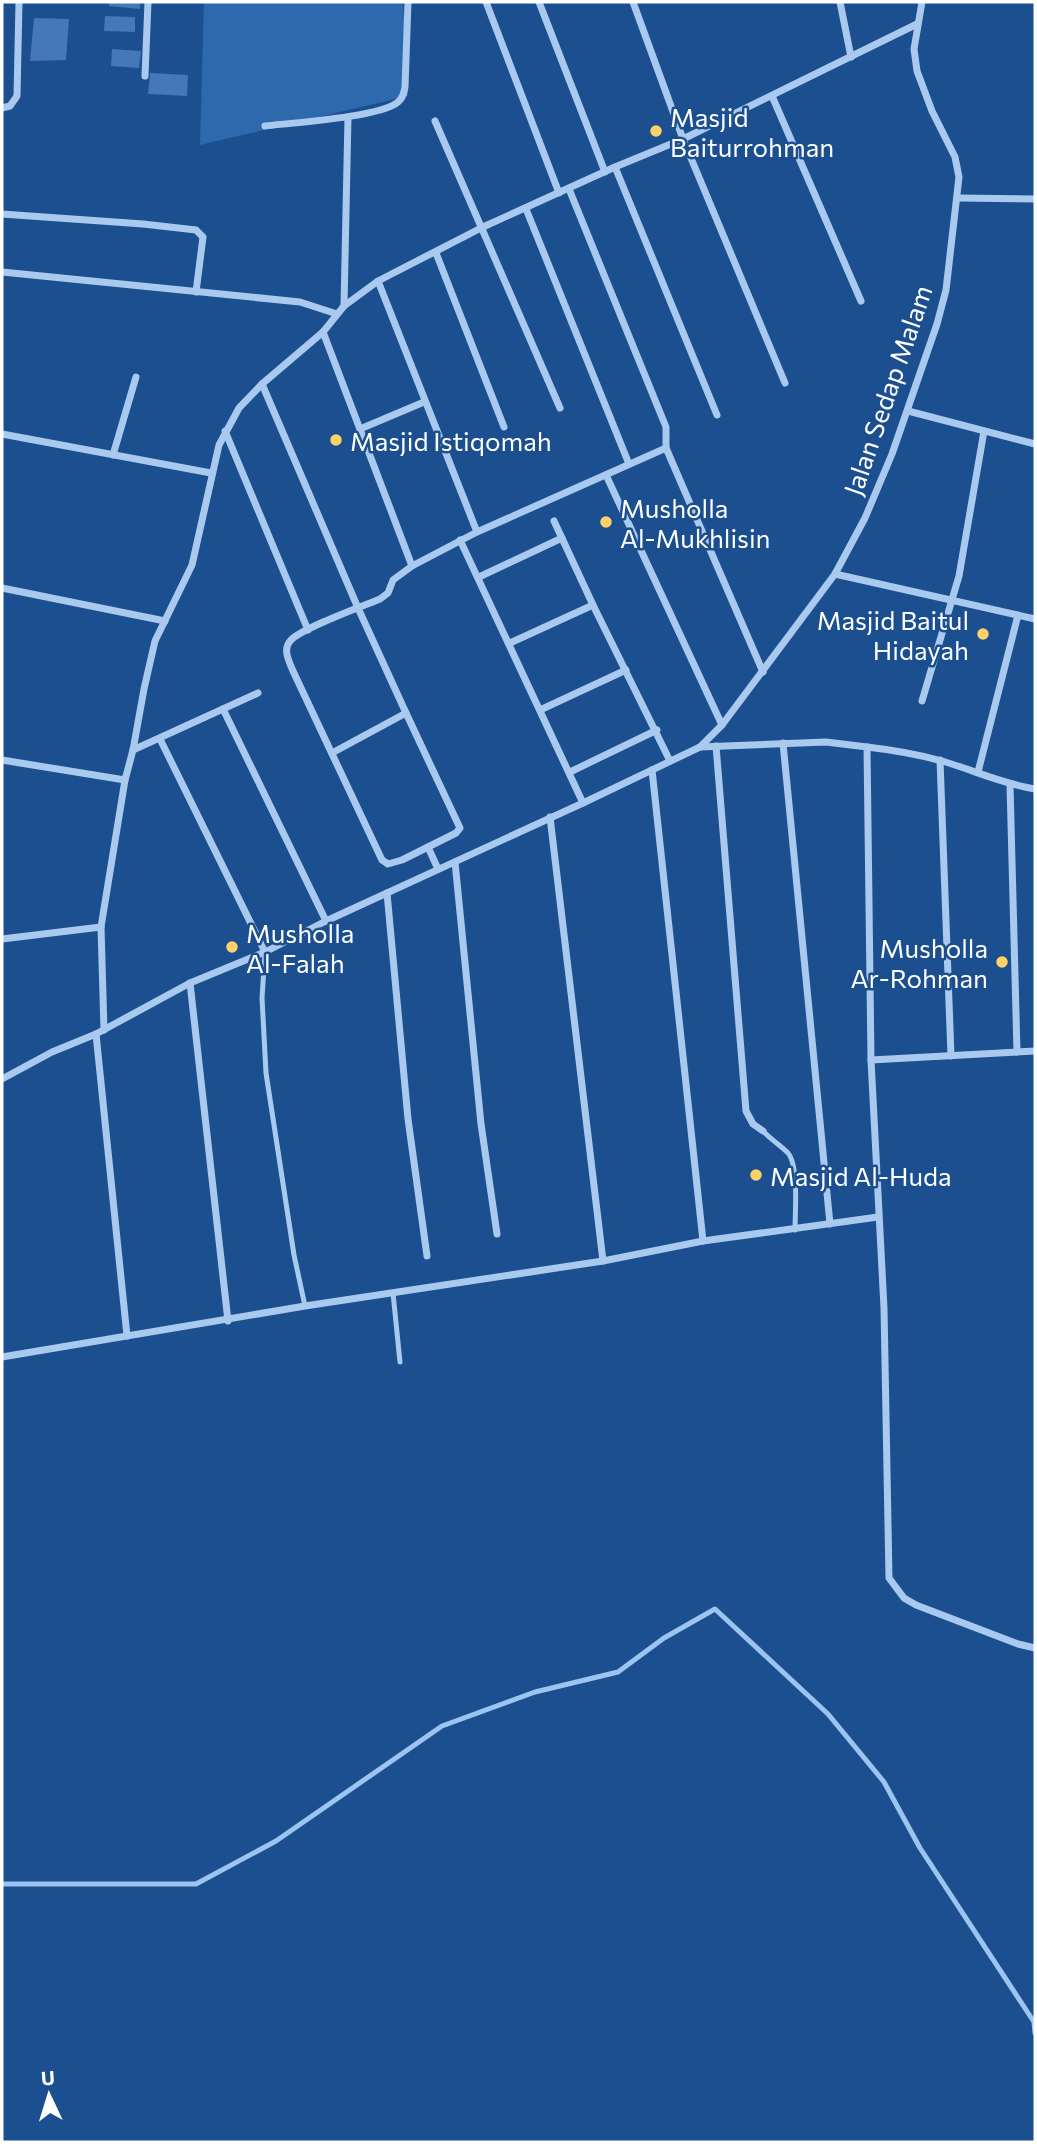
<svg xmlns="http://www.w3.org/2000/svg" width="1037" height="2144" viewBox="0 0 1037 2144" font-family="Commissioner,sans-serif">
<style>
.green{fill:#2e69ad}
.lines{fill:none;stroke-linecap:round;stroke-linejoin:round}
.stream{stroke:#9cc4f0;stroke-width:5}
.building{fill:#4478b7}
.service{stroke:#a9c9ee;stroke-width:5}
.minor{stroke:#a9c9ee;stroke-width:7}
.poi-dot{fill:#ffd166;stroke:#1b4f8f;stroke-width:2.5}
.labels{text-anchor:middle;dominant-baseline:central;stroke-width:5;stroke-linejoin:round;paint-order:stroke}
.poi-label{font-size:26px;fill:#fff;stroke:#1b4f8f;text-anchor:start}
.street-label{font-size:26px;fill:#fff;stroke:#1b4f8f}
</style>
<rect width="100%" height="100%" fill="#1b4f8f"/>
<!-- green -->
<path class="green" d="M204,2H403L408,96L200,145Z"/>
<g class="lines">
<!-- stream -->
<path class="stream" d="M2,1884H196L276,1841L442,1726L535,1692L618,1672L664,1638L715,1609L828,1714L884,1782L920,1848L1034,2022L1035,2033"/>
</g>
<!-- building -->
<g class="building">
<path d="M109,2H140V9L109,6Z"/>
<path d="M105,16L135,17V32L104,31Z"/>
<path d="M34,18L69,19L66,60L30,61Z"/>
<path d="M112,49L141,51L139,68L111,66Z"/>
<path d="M150,73L188,75L187,96L148,94Z"/>
</g>
<g class="lines">
<!-- service -->
<g class="service">
<path d="M265,952L262,998L266,1073L294,1255L305,1306"/>
<path d="M763,1131C770,1139 780,1145 788,1153C799,1166 795,1212 795,1230"/>
<path d="M393,1293L400,1362"/>
</g>
<!-- minor -->
<g class="minor">
<path d="M486,2L559,193"/>
<path d="M539,2L605,172"/>
<path d="M633,2L683,139L785,383"/>
<path d="M840,2L851,57"/>
<path d="M145,76L148,2"/>
<path d="M772,96L861,301"/>
<path d="M2,108L10,106L17,96L19,2"/>
<path d="M435,121L560,408"/>
<path d="M265,126C290,123 382,117 398,102C403,98 404,93 405,87L408,2"/>
<path d="M615,167L717,415"/>
<path d="M958,198L1035,199"/>
<path d="M526,209L629,464"/>
<path d="M2,214L143,224L196,230L203,237L196,292"/>
<path d="M436,253L504,427"/>
<path d="M2,272L300,302L337,314"/>
<path d="M378,281L477,532L666,448V427L569,189"/>
<path d="M344,306L348,117"/>
<path d="M323,332L412,566L477,532"/>
<path d="M262,384L358,608L406,713L332,753"/>
<path d="M908,411L1035,444"/>
<path d="M360,429L424,402"/>
<path d="M225,431L308,630"/>
<path d="M2,434L211,473"/>
<path d="M666,448L763,672"/>
<path d="M113,455L136,377"/>
<path d="M606,475L722,725"/>
<path d="M460,540L583,803"/>
<path d="M835,574L1035,619"/>
<path d="M479,577L562,538"/>
<path d="M2,588L165,621"/>
<path d="M593,605L670,761"/>
<path d="M510,643L593,605L554,521"/>
<path d="M922,701L959,576L984,431"/>
<path d="M223,709L326,921"/>
<path d="M540,710L626,670"/>
<path d="M406,713L460,828L456,833L402,860L388,864L382,860L293,671C289,661 282,649 291,640C302,628 363,606 380,599L388,593L393,580L412,566"/>
<path d="M160,739L265,952"/>
<path d="M783,743L830,1224"/>
<path d="M716,746L746,1111L753,1124L763,1131"/>
<path d="M700,747L722,725L835,574L865,518L892,454L937,324L946,290L959,177L955,157L932,111L917,71L914,49L922,2"/>
<path d="M867,747C893,750 917,754 942,761C973,770 1003,784 1035,789"/>
<path d="M133,750L258,693"/>
<path d="M2,760L125,780"/>
<path d="M940,760L951,1056"/>
<path d="M652,770L703,1241"/>
<path d="M570,772L657,730"/>
<path d="M978,772L1018,615"/>
<path d="M1010,785L1017,1052"/>
<path d="M550,817L603,1261"/>
<path d="M428,847L438,869"/>
<path d="M455,862L481,1124L497,1234"/>
<path d="M387,893L408,1119L427,1256"/>
<path d="M2,939L101,927"/>
<path d="M190,983L228,1321"/>
<path d="M104,1030L101,927L125,780L133,750L144,689L155,641L192,565L219,445L239,408L262,384L323,332L344,306L378,281L483,227L615,167L683,139L917,24"/>
<path d="M96,1034L127,1336"/>
<path d="M871,1060L1035,1051"/>
<path d="M2,1079L52,1052L96,1034L190,983L265,952L326,921L583,803L700,747L826,742L867,747L871,1060L884,1308L889,1578L904,1598L916,1605L1018,1644L1035,1648"/>
<path d="M2,1357L305,1306L603,1261L703,1241L878,1217"/>
</g>
</g>
<!-- markers -->
<g class="poi-dot">
<circle cx="656" cy="131" r="7"/>
<circle cx="336" cy="440" r="7"/>
<circle cx="606" cy="522" r="7"/>
<circle cx="983" cy="634" r="7"/>
<circle cx="232" cy="947" r="7"/>
<circle cx="1002" cy="962" r="7"/>
<circle cx="756" cy="1175" r="7"/>
</g>
<g class="labels">
<!-- poi labels -->
<g class="poi-label">
<text x="670" y="116">Masjid<tspan x="670" dy="30">Baiturrohman</tspan></text>
<text x="350" y="440">Masjid Istiqomah</text>
<text x="620" y="507">Musholla<tspan x="620" dy="30">Al-Mukhlisin</tspan></text>
<text x="969" y="619" text-anchor="end">Masjid Baitul<tspan x="969" dy="30">Hidayah</tspan></text>
<text x="246" y="932">Musholla<tspan x="246" dy="30">Al-Falah</tspan></text>
<text x="988" y="947" text-anchor="end">Musholla<tspan x="988" dy="30">Ar-Rohman</tspan></text>
<text x="770" y="1175">Masjid Al-Huda</text>
</g>
<!-- street labels -->
<g class="street-label">
<text transform="translate(887 390) rotate(-71)">Jalan Sedap Malam</text>
</g>
</g>
<!-- border -->
<rect width="1037" height="2144" fill="none" stroke="#ffffff" stroke-width="7"/>
<!-- north arrow -->
<g transform="translate(49 2095) rotate(356)" stroke="#1b4f8f" stroke-width="5" paint-order="stroke">
<path d="M0-5L12 26L0 18L-12 26Z" fill="#ffffff"/>
<text y="-10" font-size="19" font-weight="bold" text-anchor="middle" fill="#ffffff">U</text>
</g>
</svg>
